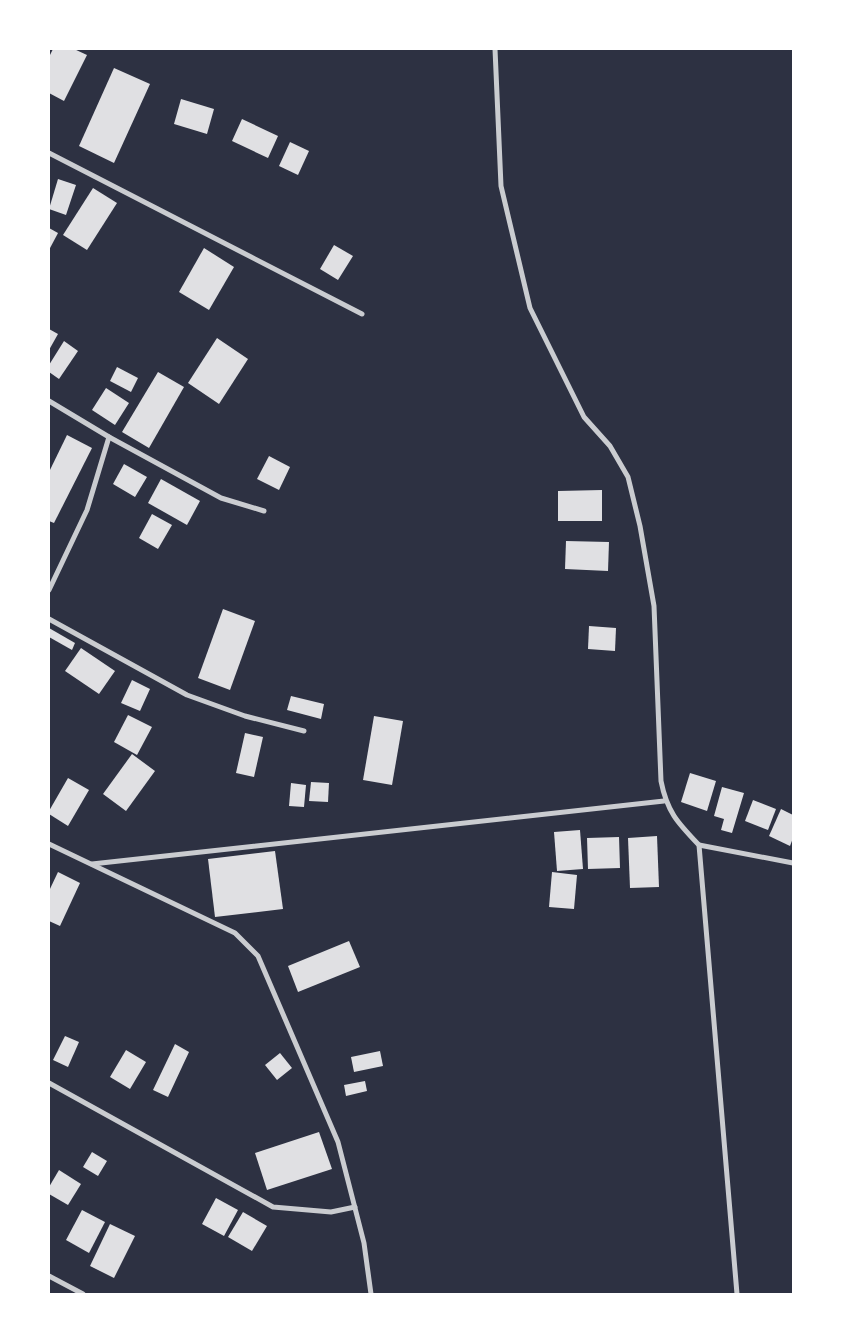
<svg xmlns="http://www.w3.org/2000/svg" width="842" height="1343" viewBox="0 0 842 1343" font-family="Literata,serif">
<style>
.building{fill:#e0e0e3}
.lines{fill:none;stroke-linecap:round;stroke-linejoin:round}
.minor{stroke:#caccd0;stroke-width:5}
</style>
<rect width="100%" height="100%" fill="#2d3142"/>
<!-- building -->
<g class="building">
<path d="M53,49H74L87,55L64,101L49,93V57Z"/>
<path d="M114,68L150,84L114,163L79,146Z"/>
<path d="M181,99L214,109L207,134L174,124Z"/>
<path d="M242,119L278,136L268,158L232,141Z"/>
<path d="M290,142L309,151L298,175L279,166Z"/>
<path d="M58,179L76,185L66,215L49,209Z"/>
<path d="M93,188L117,203L87,250L63,235Z"/>
<path d="M49,228L58,233L49,250Z"/>
<path d="M334,245L353,256L338,280L320,269Z"/>
<path d="M204,248L234,267L209,310L179,292Z"/>
<path d="M49,329L58,334L49,350Z"/>
<path d="M217,338L248,359L219,404L188,383Z"/>
<path d="M64,341L78,351L59,379L49,372V365Z"/>
<path d="M117,367L138,378L131,392L110,381Z"/>
<path d="M158,372L184,387L149,448L122,432Z"/>
<path d="M106,388L129,403L115,425L92,410Z"/>
<path d="M67,435L92,448L54,523L49,521V472Z"/>
<path d="M269,456L290,467L279,490L257,479Z"/>
<path d="M124,464L147,477L135,497L113,484Z"/>
<path d="M161,479L200,501L187,525L148,503Z"/>
<path d="M602,490V521H558V491Z"/>
<path d="M152,514L172,525L158,549L139,538Z"/>
<path d="M566,541L609,542L608,571L565,569Z"/>
<path d="M223,609L255,621L230,690L198,678Z"/>
<path d="M589,626L616,628L615,651L588,649Z"/>
<path d="M49,628L75,643L72,650L49,637Z"/>
<path d="M81,648L115,671L99,694L65,671Z"/>
<path d="M132,680L150,689L140,711L121,703Z"/>
<path d="M291,696L324,704L321,719L287,710Z"/>
<path d="M128,715L152,727L137,755L114,742Z"/>
<path d="M374,716L403,721L392,785L363,780Z"/>
<path d="M245,733L263,737L254,777L236,773Z"/>
<path d="M132,754L155,771L126,811L103,794Z"/>
<path d="M690,773L716,781L707,811L681,802Z"/>
<path d="M68,778L89,790L68,826L49,814V811Z"/>
<path d="M311,782L329,783L328,802L309,801Z"/>
<path d="M291,783L306,785L304,807L289,806Z"/>
<path d="M722,787L744,793L732,833L721,830L724,819L714,816Z"/>
<path d="M753,800L776,809L768,830L745,821Z"/>
<path d="M781,809L793,815V838L790,846L769,836Z"/>
<path d="M580,830L583,869L557,871L554,832Z"/>
<path d="M657,836L659,887L630,888L628,838Z"/>
<path d="M619,837L620,868L588,869L587,838Z"/>
<path d="M275,851L283,909L215,917L208,859Z"/>
<path d="M58,872L80,883L60,926L49,921V891Z"/>
<path d="M552,872L577,875L574,909L549,907Z"/>
<path d="M349,941L360,967L298,992L288,966Z"/>
<path d="M65,1036L79,1042L68,1067L53,1060Z"/>
<path d="M175,1044L189,1052L168,1097L153,1090Z"/>
<path d="M126,1050L146,1062L130,1089L110,1077Z"/>
<path d="M380,1051L383,1066L354,1072L351,1057Z"/>
<path d="M280,1053L292,1068L277,1080L265,1065Z"/>
<path d="M365,1081L367,1091L346,1096L344,1085Z"/>
<path d="M319,1132L332,1169L267,1190L255,1153Z"/>
<path d="M92,1152L107,1161L98,1176L83,1167Z"/>
<path d="M59,1170L81,1184L68,1205L49,1194V1187Z"/>
<path d="M216,1198L238,1210L224,1236L202,1224Z"/>
<path d="M82,1210L105,1222L89,1253L66,1240Z"/>
<path d="M243,1212L267,1226L252,1251L228,1237Z"/>
<path d="M110,1224L135,1236L114,1278L90,1266Z"/>
</g>
<g class="lines">
<!-- minor -->
<g class="minor">
<path d="M495,49L501,186L530,308L584,417L610,446L628,477L640,526L654,606L661,781C667,812 678,823 699,845L737,1294"/>
<path d="M49,153L362,314"/>
<path d="M49,401L109,437L221,498L264,511"/>
<path d="M49,590L87,510L109,437"/>
<path d="M49,619L187,695L245,716L304,731"/>
<path d="M49,844L235,933L258,956L338,1142L364,1243L371,1294"/>
<path d="M699,845L793,863"/>
<path d="M92,864L664,801"/>
<path d="M49,1083L273,1207L331,1212L355,1207"/>
<path d="M49,1276L83,1294"/>
</g>
</g>
<!-- border -->
<rect width="842" height="1343" fill="none" stroke="#ffffff" stroke-width="100"/>
</svg>
